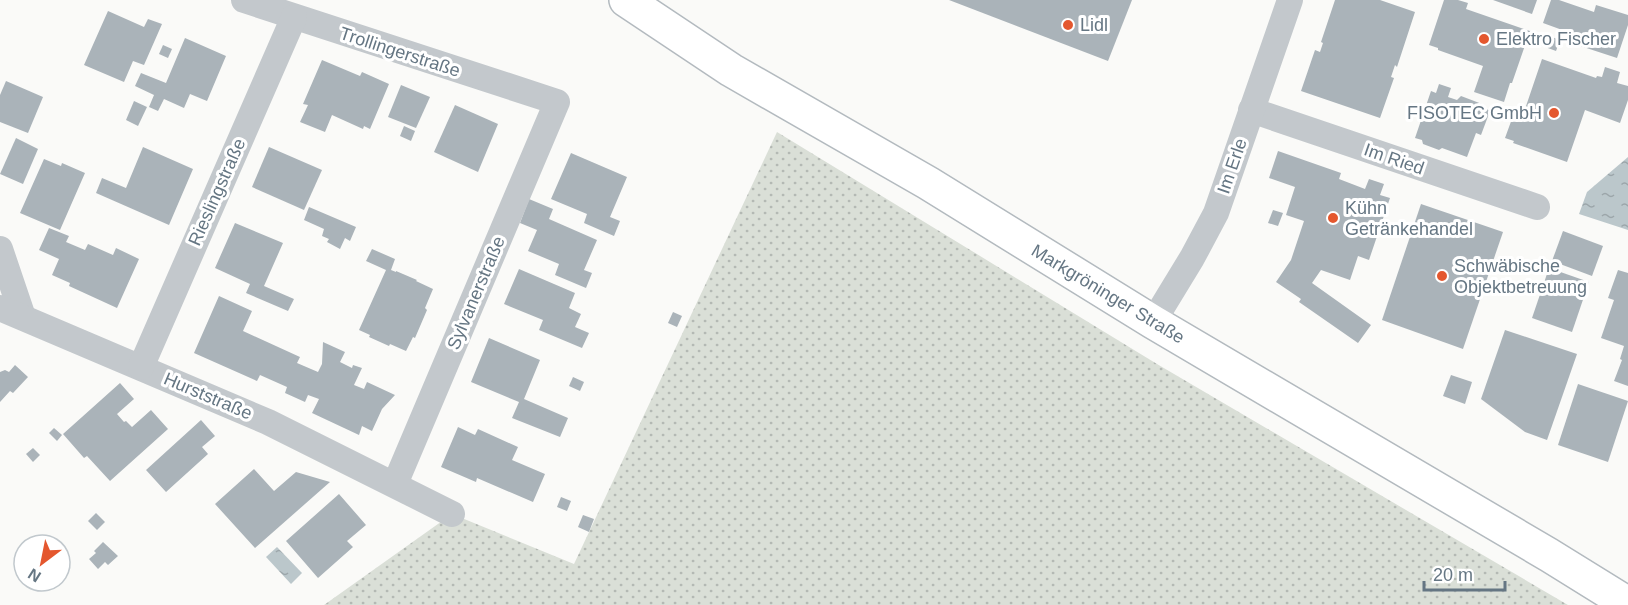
<svg xmlns="http://www.w3.org/2000/svg" width="1628" height="605" viewBox="0 0 1628 605" font-family="Arial,sans-serif">
<style>
.garden{fill:url(#garden-dots)}
.water{fill:url(#water-ripples)}
.building{fill:#aab3b9}
.lines{fill:none;stroke-linecap:round;stroke-linejoin:round}
.secondary-casing{stroke:#b3babf;stroke-width:36}
.street{stroke:#c3c8cc;stroke-width:26}
.secondary{stroke:#fff;stroke-width:33}
.poi-dot{fill:#e4572e;stroke:#fff;stroke-width:2}
.labels{text-anchor:middle;dominant-baseline:central;stroke-width:6;stroke-linejoin:round;paint-order:stroke}
.poi-label{font-size:18px;fill:#657683;stroke:#fff;text-anchor:start}
.street-label{font-size:18px;fill:#657683;stroke:#fff}
</style>
<defs>
<pattern id="garden-dots" width="8" height="8" patternUnits="userSpaceOnUse" patternTransform="scale(1.5)"><rect width="8" height="8" fill="#dadfd7"/><path d="M2 2h.1M6 6h.1" fill="none" stroke="#b4b9b4" stroke-width="1.8" stroke-linecap="round"/></pattern>
<pattern id="water-ripples" width="26" height="14" patternUnits="userSpaceOnUse" patternTransform="scale(1.5)"><rect width="26" height="14" fill="#bbc7cb"/><path d="M2 4q2-2 4 0t4 0M15 11q2-2 4 0t4 0" fill="none" stroke="#9ca6aa"/></pattern>
</defs>
<rect width="100%" height="100%" fill="#fafaf8"/>
<!-- garden -->
<path class="garden" d="M777,132L1157,364L1568,605H324L452,514L574,564Z"/>
<!-- water -->
<g class="water">
<path d="M1628,157V230L1579,214L1587,192Z"/>
<path d="M277,547L302,573L291,584L266,557Z"/>
</g>
<!-- building -->
<g class="building">
<path d="M949,0H1132L1108,61Z"/>
<path d="M1335,0H1380L1415,12L1397,67L1395,65L1391,77L1394,78L1380,118L1301,91L1315,50L1320,52L1323,43L1321,42Z"/>
<path d="M1444,0H1458L1468,3L1466,9L1530,31L1512,83H1510L1504,102L1474,92L1483,66L1438,50V48L1429,45Z"/>
<path d="M1493,0H1537L1532,14Z"/>
<path d="M1551,0H1559L1594,12L1596,5L1628,15V25L1617,58L1562,40L1565,31L1543,23Z"/>
<path d="M108,11L144,27L148,19L162,24L144,65L133,61L124,82L84,65Z"/>
<path d="M1541,33L1560,40L1556,51L1537,44Z"/>
<path d="M185,38L226,56L207,101L190,94L184,108L164,99L158,111L149,107L154,95L135,86L141,73L166,83Z"/>
<path d="M163,45L172,49L168,58L159,54Z"/>
<path d="M1542,59L1596,78L1597,76L1602,77L1605,67L1620,72L1617,83L1628,86V100L1620,123L1585,110L1567,162L1513,143L1514,141L1505,138L1513,116L1522,118Z"/>
<path d="M322,60L360,76L362,72L389,84L370,129L364,126L363,129L332,115L325,132L300,122L308,105L303,104Z"/>
<path d="M6,81L43,97L28,133L0,122V95Z"/>
<path d="M1439,84L1451,88L1448,97L1457,100L1461,96L1482,104L1485,108L1490,111L1481,135L1476,133L1467,157L1442,148L1439,150L1423,144L1422,140L1415,138L1431,91L1436,93Z"/>
<path d="M401,85L430,97L416,128L388,117Z"/>
<path d="M134,101L147,107L138,126L126,120Z"/>
<path d="M455,105L498,124L478,172L434,152Z"/>
<path d="M404,126L415,131L411,141L400,136Z"/>
<path d="M16,138L38,149L23,184L0,174Z"/>
<path d="M143,147L193,169L169,225L96,193L102,178L126,188Z"/>
<path d="M269,147L322,170L304,210L252,187Z"/>
<path d="M1278,151L1341,173L1339,179L1365,189L1369,179L1384,184L1380,195L1390,198L1369,260L1358,256L1350,280L1321,270L1312,283L1371,325L1358,343L1299,302L1301,299L1276,282L1291,260L1304,221L1286,215L1295,187L1269,178Z"/>
<path d="M571,153L627,177L610,217L620,221L614,236L584,223L587,214L551,199Z"/>
<path d="M44,159L61,166L62,163L85,173L60,230L20,213Z"/>
<path d="M529,199L553,209L549,219L597,240L584,270L592,273L586,288L555,275L559,264L528,251L537,230L520,223Z"/>
<path d="M1421,204L1503,232L1463,349L1382,320Z"/>
<path d="M309,207L356,227L350,241L345,238L340,249L327,242L329,239L322,236L324,229L304,220Z"/>
<path d="M1273,210L1283,213L1278,226L1268,223Z"/>
<path d="M235,223L283,243L264,286L294,299L288,311L246,293L250,284L215,268Z"/>
<path d="M49,228L69,236L66,242L85,250L88,244L113,255L116,248L139,259L117,308L69,286L70,283L52,275L59,259L39,250Z"/>
<path d="M1563,231L1603,246L1592,276L1552,261Z"/>
<path d="M372,249L395,259L391,270L396,272V271L417,280L416,281L433,289L425,308L427,310L415,338L413,337L406,351L390,344L389,346L369,337L370,335L359,330L386,270L366,261Z"/>
<path d="M1549,268L1589,282L1572,332L1532,318Z"/>
<path d="M519,269L575,293L569,308L581,314L575,327L589,333L582,348L539,330L543,320L504,304Z"/>
<path d="M1618,270L1628,273V386L1614,381L1622,360L1620,359L1624,346L1601,338L1614,300L1608,298Z"/>
<path d="M219,296L252,311L243,331L300,357L297,363L318,372L322,364L323,342L345,352L340,362L352,368L353,365L362,368L354,385L364,389L367,382L395,395L382,409L372,431L362,426L359,435L312,413L319,399L308,395L305,402L285,393L287,387L260,375L257,381L194,353Z"/>
<path d="M673,312L682,316L677,327L668,323Z"/>
<path d="M1505,330L1577,354L1547,440L1525,432L1481,399Z"/>
<path d="M489,338L540,360L524,399L568,418L560,437L512,418L519,402L471,382Z"/>
<path d="M15,365L28,377L13,393L10,391L0,402V372L5,370L9,372Z"/>
<path d="M1451,375L1472,382L1465,404L1443,396Z"/>
<path d="M573,377L584,382L580,391L569,386Z"/>
<path d="M120,383L134,399L117,414L124,422L126,421L132,427L151,410L168,429L110,481L87,456L84,458L63,434Z"/>
<path d="M1578,384L1628,401L1608,462L1558,445Z"/>
<path d="M201,420L215,436L202,447L208,454L166,492L146,470Z"/>
<path d="M458,427L475,435L478,429L518,447L512,460L545,474L533,502L477,478L476,482L441,467Z"/>
<path d="M54,428L62,435L57,441L49,433Z"/>
<path d="M33,448L40,455L33,462L26,454Z"/>
<path d="M254,469L274,491L296,472L330,482L255,548L215,504Z"/>
<path d="M339,494L366,525L347,541L353,547L318,578L286,541Z"/>
<path d="M561,497L571,501L567,511L557,507Z"/>
<path d="M96,513L105,522L97,530L88,521Z"/>
<path d="M583,515L594,519L589,532L578,527Z"/>
<path d="M103,542L118,556L108,565L105,562L98,569L89,559L96,553L94,551Z"/>
</g>
<g class="lines">
<defs>
<path id="secondary" d="M626,0L731,70L928,183L1153,322L1549,555L1628,604"/>
</defs>
<!-- secondary casing -->
<use href="#secondary" class="secondary-casing"/>
<!-- street -->
<g class="street">
<path d="M244,0L557,102L395,484"/>
<path d="M1251,110L1537,207"/>
<path d="M0,249L23,317"/>
<path d="M0,308L268,422L452,514"/>
<path d="M1153,322L1192,258L1216,213L1290,0"/>
<path d="M141,367L294,17"/>
</g>
<!-- secondary -->
<use href="#secondary" class="secondary"/>
</g>
<!-- markers -->
<g class="poi-dot">
<circle cx="1068" cy="25" r="6"/>
<circle cx="1484" cy="39" r="6"/>
<circle cx="1554" cy="113" r="6"/>
<circle cx="1333" cy="218" r="6"/>
<circle cx="1442" cy="276" r="6"/>
</g>
<g class="labels">
<!-- poi labels -->
<g class="poi-label">
<text x="1080" y="25">Lidl</text>
<text x="1496" y="39">Elektro Fischer</text>
<text x="1542" y="113" text-anchor="end">FISOTEC GmbH</text>
<text x="1345" y="208">Kühn<tspan x="1345" dy="21">Getränkehandel</tspan></text>
<text x="1454" y="266">Schwäbische<tspan x="1454" dy="21">Objektbetreuung</tspan></text>
</g>
<!-- street labels -->
<g class="street-label">
<text transform="translate(400 52) rotate(18)">Trollingerstraße</text>
<text transform="translate(1394 159) rotate(19)">Im Ried</text>
<text transform="translate(1232 166) rotate(-71)">Im Erle</text>
<text transform="translate(217 192) rotate(-66)">Rieslingstraße</text>
<text transform="translate(476 293) rotate(-67)">Sylvanerstraße</text>
<text transform="translate(1108 294) rotate(31)">Markgröninger Straße</text>
<text transform="translate(208 396) rotate(23)">Hurststraße</text>
</g>
</g>
<!-- north arrow -->
<g transform="translate(42 563) rotate(212)"><circle r="28" fill="#ffffff" stroke="#c1c8cd" stroke-width="1.5"/>
<path d="M0-4.5L10 22L0 15L-10 22Z" fill="#e4572e"/>
<text y="-9" font-size="16" font-weight="bold" text-anchor="middle" fill="#657683">N</text>
</g>
<!-- scale -->
<path d="M1424 581v9h81v-9" fill="none" stroke="#657683" stroke-width="3"/>
<text x="1433" y="581" font-size="18" fill="#657683" stroke="#ffffff" stroke-width="4.5" paint-order="stroke">20 m</text>
</svg>
